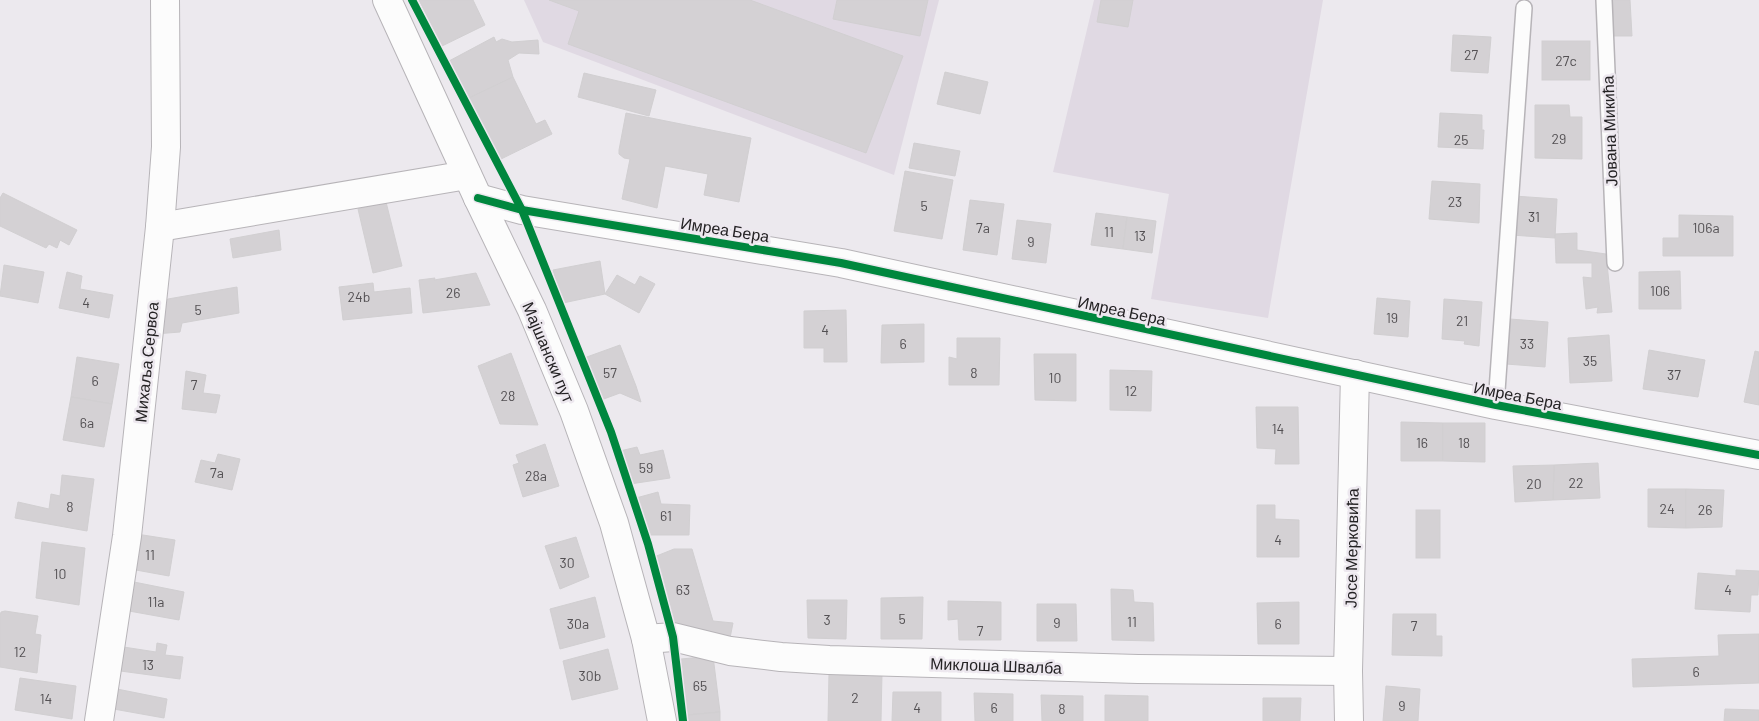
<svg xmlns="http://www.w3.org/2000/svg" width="1759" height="721" viewBox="0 0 1759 721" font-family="Barlow,sans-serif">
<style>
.built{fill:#e0d9e3}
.building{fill:#d4d1d4;stroke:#d1cfd1}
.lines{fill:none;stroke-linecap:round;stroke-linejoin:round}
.service-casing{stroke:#b7b4b8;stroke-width:18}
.minor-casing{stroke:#b7b4b8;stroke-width:30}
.tertiary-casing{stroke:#b7b4b8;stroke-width:30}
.service{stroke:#fcfcfc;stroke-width:15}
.minor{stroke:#fcfcfc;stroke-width:28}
.tertiary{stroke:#fcfcfc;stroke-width:28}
.cycleway-casing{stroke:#ede8ef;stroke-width:11}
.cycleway{stroke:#00873e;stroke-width:8}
.labels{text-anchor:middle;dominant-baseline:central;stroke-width:5;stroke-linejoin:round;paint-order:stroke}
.number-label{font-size:14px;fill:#535053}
.street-label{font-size:16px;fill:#242224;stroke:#ede8ef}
</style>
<rect width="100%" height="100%" fill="#ece9ee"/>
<!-- built -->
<g class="built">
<path d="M524,0H939L894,175L543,42Z"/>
<path d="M1094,0H1323L1268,318L1151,299L1169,194L1053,172Z"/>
</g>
<!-- building -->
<g class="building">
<path d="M419,0H473L485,25L442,46Z"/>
<path d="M549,0H750L903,56L866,153L568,44L579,11Z"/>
<path d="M837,0H928L920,36L833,19Z"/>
<path d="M1101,0H1133L1128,27L1097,22Z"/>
<path d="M1611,0H1630L1632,36H1613Z"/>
<path d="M1453,35L1491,37L1488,73L1451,71Z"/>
<path d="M494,37L496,42L502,39L512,42L538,40L539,54L519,53L508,60L513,77L469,98L449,61Z"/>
<rect x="1542" y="41" width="48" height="39"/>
<path d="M945,72L988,82L980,114L937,104Z"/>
<path d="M584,73L656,90L649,116L578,97Z"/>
<path d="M513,77L536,124L545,120L552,134L499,160L469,98Z"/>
<path d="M1535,105H1569L1570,117H1582V159L1535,158Z"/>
<path d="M626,113L751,138L739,202L704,195L708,174L665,166L657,208L622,199L630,159L624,158L619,154V150Z"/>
<path d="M1440,113L1482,115V130H1484L1483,149L1438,147Z"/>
<path d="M914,143L960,151L955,176L909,168Z"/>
<path d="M905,171L953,180L942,239L894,231Z"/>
<path d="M1432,181L1480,184L1479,223L1429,219Z"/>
<path d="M3,193L77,230L69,245L60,240L57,248L49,244L46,248L0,226V198Z"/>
<path d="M1514,196L1557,199L1555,238L1511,235Z"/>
<path d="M970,200L1004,204L997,255L963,250Z"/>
<path d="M386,202L402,266L373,273L358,209Z"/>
<path d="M1096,213L1127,217L1123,249L1091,245Z"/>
<path d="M1679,215L1733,216V256H1663V238H1679Z"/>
<path d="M1127,217L1156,221L1152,253L1123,249Z"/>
<path d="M1017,220L1051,224L1046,263L1012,259Z"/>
<path d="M279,230L281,250L233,258L230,239Z"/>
<path d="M1577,233V250L1606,254L1612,312L1597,313L1598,307L1586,309L1583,277L1592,278V263H1556L1555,234Z"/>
<path d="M600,261L605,294L563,303L553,270Z"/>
<path d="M4,265L44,272L38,303L0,296Z"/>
<path d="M1680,271L1681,309H1639V272Z"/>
<path d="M67,272L82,276L80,289L113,295L109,318L59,308Z"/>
<path d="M476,273L490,305L423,313L419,280L435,278L434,280Z"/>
<path d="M617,275L635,285L640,276L655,284L639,313L605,294Z"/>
<path d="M373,283L374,292L410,288L412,313L343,320L339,287Z"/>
<path d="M237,287L239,313L182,323L180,332L155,334L159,305L168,299Z"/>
<path d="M1377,298L1410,301L1408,337L1374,334Z"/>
<path d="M1444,299L1482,302L1479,346L1464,344L1465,341L1442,339Z"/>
<path d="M846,310L847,362H824V348H804V311Z"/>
<path d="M1510,319L1548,322L1545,367L1506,364Z"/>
<path d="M924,324V362L881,363L882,325Z"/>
<path d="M1609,335L1612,381L1570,383L1568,338Z"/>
<path d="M957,338H1000L999,385H949V357L957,359Z"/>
<path d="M620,345L636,386L641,402L620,393L601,400L584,358Z"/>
<path d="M1649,350L1705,360L1698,397L1643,389Z"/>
<path d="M1755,351L1759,352V405L1744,402Z"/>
<path d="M511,353L538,425L500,424L478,366Z"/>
<path d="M1034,354H1076V401L1035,400Z"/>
<path d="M77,357L119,364L112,404L71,397Z"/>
<path d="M1110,370L1152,371L1151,411L1110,410Z"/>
<path d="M186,371L206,375L203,393L220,395L216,413L182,409Z"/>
<path d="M71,397L112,404L104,447L63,440Z"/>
<path d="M1256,407H1298L1299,464H1275L1276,449L1257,448Z"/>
<path d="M1401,422L1443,423V461H1401Z"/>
<path d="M1443,423H1485V462L1443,461Z"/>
<path d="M545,444L559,486L523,497L513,465L519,463L516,455Z"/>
<path d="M637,447L640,455L663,450L670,478L630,484L620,451Z"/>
<path d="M218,454L240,459L232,490L195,482L201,460L215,463Z"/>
<path d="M1598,463L1600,498L1553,500L1554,465Z"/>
<path d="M1554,465L1553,500L1515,502L1513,466Z"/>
<path d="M62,475L94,479L87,531L15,518L18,502L49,509L51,494L60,496Z"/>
<path d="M1648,489H1686V528L1648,527Z"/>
<path d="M1686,489L1724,490L1722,527L1686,528Z"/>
<path d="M658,492L661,504L690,505L689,535H648L636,498Z"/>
<path d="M1257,505H1275V519L1299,520V557H1257Z"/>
<rect x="1416" y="510" width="24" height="48"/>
<path d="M130,533L175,540L169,576L125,568Z"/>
<path d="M576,537L589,577L560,589L545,546Z"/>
<path d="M42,542L85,548L79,605L36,598Z"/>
<path d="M674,549H692L713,621L733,623L729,643L675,630L654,557Z"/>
<path d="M1736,570L1759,571L1758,595H1751L1750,612L1695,609L1698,573L1736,576Z"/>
<path d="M134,582L184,592L179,620L129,611Z"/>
<path d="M1111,589L1133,590L1134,602L1153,603L1154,641L1112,640Z"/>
<path d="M595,597L605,637L560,649L550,609Z"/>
<path d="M923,597L922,639H881V598Z"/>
<path d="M807,600H847L846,639L808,638Z"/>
<path d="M948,601L1001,602V640H959L958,619L948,620Z"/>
<path d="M1299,602V644H1258L1257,603Z"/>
<path d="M1037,604H1076L1077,641H1037Z"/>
<path d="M5,611L38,616L35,634L41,635L37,673L0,667V616L1,612Z"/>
<path d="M1393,614H1436V636H1442V656L1392,655Z"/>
<path d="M1759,634V683L1633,687L1632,659L1719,656L1718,635Z"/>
<path d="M157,643L167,645L165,655L183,657L180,679L113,670L117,646L156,652Z"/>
<path d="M608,649L618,689L572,700L563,661Z"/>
<path d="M713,656L720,712L688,715L681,659Z"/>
<path d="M829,673H882L881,721H828Z"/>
<path d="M20,678L76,686L72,719L15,710Z"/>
<path d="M1386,686L1420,689L1418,721H1383Z"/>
<path d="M112,688L167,699L164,718L108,708Z"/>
<path d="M893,692H941V721H892Z"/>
<path d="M974,693L1013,694V721H975Z"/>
<path d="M1041,695L1083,696V721H1042Z"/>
<path d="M1105,695L1148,696V721H1105Z"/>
<path d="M1263,698H1301L1300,721H1263Z"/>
<path d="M1725,709L1759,710V721H1724Z"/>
<path d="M720,712V721H689L688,715Z"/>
</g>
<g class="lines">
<defs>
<g id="service">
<path d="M1604,0L1615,263"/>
<path d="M1496,405L1524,8"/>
</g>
<g id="minor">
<path d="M478,198L522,210L841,263L1496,405L1759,455"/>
<path d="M160,227L467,175"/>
<path d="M646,639L673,637L730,651L781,657L829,660L1138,669L1348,671"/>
<path d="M99,721L127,536L160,227L166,147L165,0"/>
<path d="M1349,721L1348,671L1355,374"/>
</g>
<path id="tertiary" d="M387,0L478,198L532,310L574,411L614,523L646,639L662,721"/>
</defs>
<!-- service casing -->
<use href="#service" class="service-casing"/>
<!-- minor casing -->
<use href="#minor" class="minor-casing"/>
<!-- tertiary casing -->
<use href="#tertiary" class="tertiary-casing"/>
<!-- service -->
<use href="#service" class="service"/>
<!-- minor -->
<use href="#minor" class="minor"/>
<!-- tertiary -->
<use href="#tertiary" class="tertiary"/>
<defs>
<g id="cycleway">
<path d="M412,0L522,210L611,432L648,544L673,637L683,721"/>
<path d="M478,198L522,210L841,263L1496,405L1759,455"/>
</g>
</defs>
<!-- cycleway casing -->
<use href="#cycleway" class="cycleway-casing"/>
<!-- cycleway -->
<use href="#cycleway" class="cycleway"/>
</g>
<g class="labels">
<!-- number labels -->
<g class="number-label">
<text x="1471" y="54">27</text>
<text x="1566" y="60">27c</text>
<text x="1559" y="138">29</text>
<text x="1461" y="139">25</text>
<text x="1455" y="201">23</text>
<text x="924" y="205">5</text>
<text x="1534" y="216">31</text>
<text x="983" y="227">7a</text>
<text x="1706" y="227">106a</text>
<text x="1109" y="231">11</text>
<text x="1140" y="235">13</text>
<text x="1031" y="241">9</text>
<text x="1660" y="290">106</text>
<text x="453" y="292">26</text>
<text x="359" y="296">24b</text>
<text x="86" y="302">4</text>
<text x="198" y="309">5</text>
<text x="1392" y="317">19</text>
<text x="1462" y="320">21</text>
<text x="825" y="329">4</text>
<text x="903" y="343">6</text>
<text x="1527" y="343">33</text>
<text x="1590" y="360">35</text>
<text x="610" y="372">57</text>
<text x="974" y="372">8</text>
<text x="1674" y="374">37</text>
<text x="1055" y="377">10</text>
<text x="95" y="380">6</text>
<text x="194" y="384">7</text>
<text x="1131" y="390">12</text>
<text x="508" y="395">28</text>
<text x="87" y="422">6a</text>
<text x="1278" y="428">14</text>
<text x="1422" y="442">16</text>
<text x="1464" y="442">18</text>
<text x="646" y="467">59</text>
<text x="217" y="472">7a</text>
<text x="536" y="475">28a</text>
<text x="1576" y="482">22</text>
<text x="1534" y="483">20</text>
<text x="70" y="506">8</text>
<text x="1667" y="508">24</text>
<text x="1705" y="509">26</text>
<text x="666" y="515">61</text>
<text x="1278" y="539">4</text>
<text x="150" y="554">11</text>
<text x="567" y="562">30</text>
<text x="60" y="573">10</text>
<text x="683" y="589">63</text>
<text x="1728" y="589">4</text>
<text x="156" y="601">11a</text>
<text x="902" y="618">5</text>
<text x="827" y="619">3</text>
<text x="1132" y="621">11</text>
<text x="1057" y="622">9</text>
<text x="578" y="623">30a</text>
<text x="1278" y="623">6</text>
<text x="1414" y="625">7</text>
<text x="980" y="630">7</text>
<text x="20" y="651">12</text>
<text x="148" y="664">13</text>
<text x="1696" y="671">6</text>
<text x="590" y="675">30b</text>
<text x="700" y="685">65</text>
<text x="855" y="697">2</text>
<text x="46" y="698">14</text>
<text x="1402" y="705">9</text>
<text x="917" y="707">4</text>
<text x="994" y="707">6</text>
<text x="1062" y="708">8</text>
</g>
<!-- street labels -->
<g class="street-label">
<text transform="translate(1609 131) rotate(-92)">Јована Микића</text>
<text transform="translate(725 229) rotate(9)">Имреа Бера</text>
<text transform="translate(1122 310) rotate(12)">Имреа Бера</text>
<text transform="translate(549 352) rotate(67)">Мајшански пут</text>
<text transform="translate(146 362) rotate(-84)">Михаља Сервоа</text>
<text transform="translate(1518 395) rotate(11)">Имреа Бера</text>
<text transform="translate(1351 548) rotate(-89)">Јосе Мерковића</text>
<text transform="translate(996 665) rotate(2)">Миклоша Швалба</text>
</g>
</g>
</svg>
